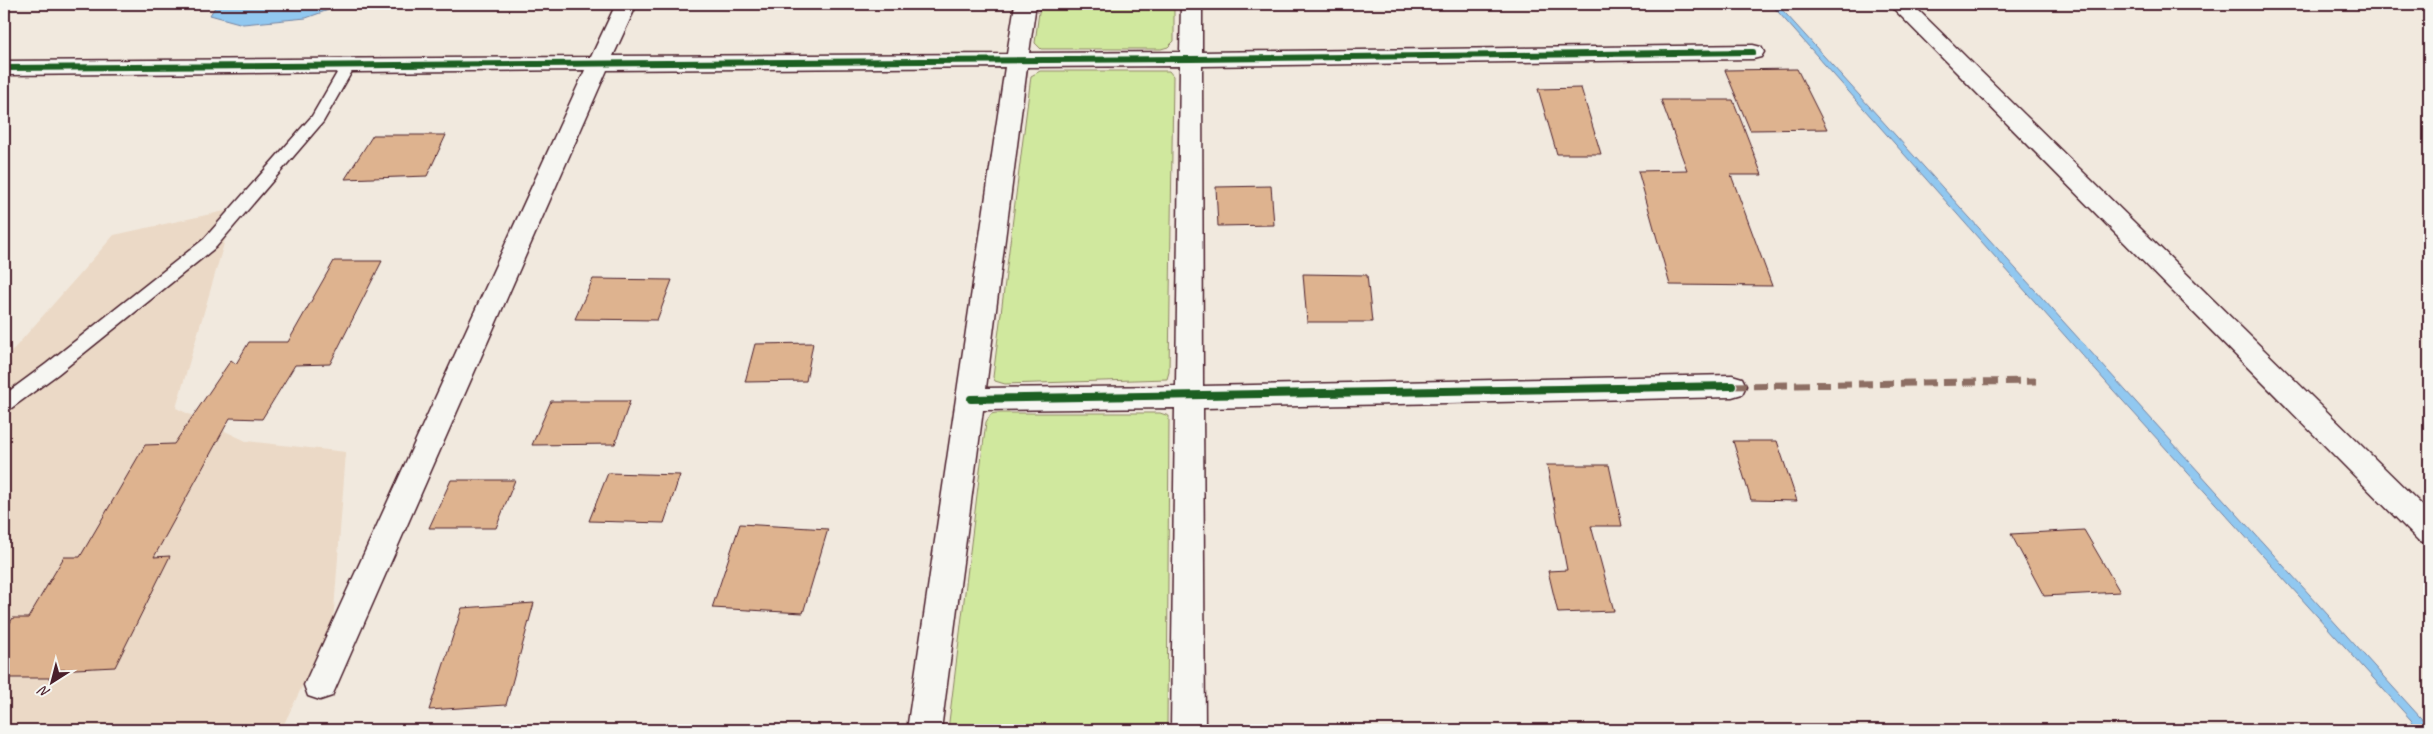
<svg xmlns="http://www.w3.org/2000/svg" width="2433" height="734" viewBox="0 0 2433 734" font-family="Caveat,sans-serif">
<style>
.built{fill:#ebd9c6}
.green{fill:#d0e89e;stroke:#8d8464}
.water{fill:#91c8f0;stroke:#7584a1}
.building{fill:#deb38f;stroke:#4a1f2b}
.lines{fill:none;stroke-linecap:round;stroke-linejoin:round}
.service-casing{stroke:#4a1f2b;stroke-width:3}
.minor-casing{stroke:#4a1f2b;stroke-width:3}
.tertiary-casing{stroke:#4a1f2b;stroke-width:3}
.service{fill:#f6f6f2;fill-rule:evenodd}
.minor{fill:#f6f6f2;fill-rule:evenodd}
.tertiary{fill:#f6f6f2;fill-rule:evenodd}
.quiet{stroke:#8d6e63;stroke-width:7;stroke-dasharray:14 7;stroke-linecap:butt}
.cycleway-far1-casing{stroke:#f6f6f2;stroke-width:9}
.cycleway-casing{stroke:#f6f6f2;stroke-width:11}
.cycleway-far1{stroke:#1b5e20;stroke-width:6}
.cycleway{stroke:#1b5e20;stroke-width:8}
</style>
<rect width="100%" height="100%" fill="#f1e9de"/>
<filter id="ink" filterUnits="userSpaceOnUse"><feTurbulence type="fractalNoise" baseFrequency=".02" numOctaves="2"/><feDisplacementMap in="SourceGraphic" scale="10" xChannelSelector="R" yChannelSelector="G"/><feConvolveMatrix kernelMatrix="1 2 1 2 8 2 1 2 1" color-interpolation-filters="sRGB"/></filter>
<g filter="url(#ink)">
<!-- built -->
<path class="built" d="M234,209L176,408L246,441L346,452L333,623L281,730H4V360L114,235Z"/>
<!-- green -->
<g class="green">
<path d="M1040,4H1174V41L1168,47L1161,49H1041L1035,43Z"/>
<path d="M1040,71H1169L1173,76L1169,372L1167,379L1005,384L995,381L993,377L1031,76Z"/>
<path d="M996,413H1160L1169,416L1167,730H948L986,422L991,414Z"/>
</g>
<!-- water -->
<g class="water">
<path d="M217,4H345L306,18L243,24L210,15Z"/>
<path d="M1771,4H1777L2429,727V730H2420L2113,390Z"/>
</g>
<!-- building -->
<g class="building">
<path d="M1797,69L1827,129L1750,130L1725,70Z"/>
<path d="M1581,88L1601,154H1557L1538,89Z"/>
<path d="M1661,100H1733L1762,175H1731L1772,286L1670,285L1638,171L1687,170Z"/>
<path d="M373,135H446L427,176L345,179Z"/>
<path d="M1271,186L1274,225L1218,226L1216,187Z"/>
<path d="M334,261H382L330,364L295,365L262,419L230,418L154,557L170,556L115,667L56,670L51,678H4V632L13,618H28L64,557H80L145,445L174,444L231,360L236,364L249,342H288Z"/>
<path d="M1303,274L1367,275L1372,322H1307Z"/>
<path d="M593,279L672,280L657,320L575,319Z"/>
<path d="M813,343L806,381L745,382L755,344Z"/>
<path d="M551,401H630L615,444L532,445Z"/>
<path d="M1733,441H1777L1797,501L1751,500Z"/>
<path d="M1547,465H1609L1622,526H1591L1614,611L1558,613L1548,571L1567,570Z"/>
<path d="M608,473L680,475L664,523L589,521Z"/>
<path d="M451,480H515L496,528H429Z"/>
<path d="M740,524L828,529L803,613L712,608Z"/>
<path d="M2084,530L2120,592L2044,596L2011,534Z"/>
<path d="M534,603L506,705L429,710L462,608Z"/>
</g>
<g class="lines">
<defs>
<path id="service" d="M348,62L355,66L323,122L216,247L58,374L10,409L4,411V395L46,364L204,239L312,116L341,66Z"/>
<path id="minor" d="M616,4H637L613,56L1007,54L1015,4H1036L1029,53L1180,52L1181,4H1202V52L1753,45L1761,47L1764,52L1761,57L1753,59L1202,66L1203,386L1732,375L1742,378L1746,386L1742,394L1732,397L1203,408L1205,730H1171L1175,408L983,410L941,730H907L1005,67L607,70L332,696L320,700L308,696L304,685L585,70L4,75V61L591,57ZM1180,66L1176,386L986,388L1027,67Z"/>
<path id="tertiary" d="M1889,4H1912L2429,512V544L2418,540Z"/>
</defs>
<!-- service casing -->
<use href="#service" class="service-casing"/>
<!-- minor casing -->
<use href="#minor" class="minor-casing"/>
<!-- tertiary casing -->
<use href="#tertiary" class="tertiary-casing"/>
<!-- service -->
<use href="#service" class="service"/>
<!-- minor -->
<use href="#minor" class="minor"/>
<!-- tertiary -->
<use href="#tertiary" class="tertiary"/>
<!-- quiet -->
<path class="quiet" d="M1732,386L2036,381"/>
<defs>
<path id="cycleway-far1" d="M4,68L1191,59L1753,52"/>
<path id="cycleway" d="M971,399L1732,386"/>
</defs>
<!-- cycleway-far1 casing -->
<use href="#cycleway-far1" class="cycleway-far1-casing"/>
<!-- cycleway casing -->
<use href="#cycleway" class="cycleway-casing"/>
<!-- cycleway-far1 -->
<use href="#cycleway-far1" class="cycleway-far1"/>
<!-- cycleway -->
<use href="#cycleway" class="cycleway"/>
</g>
</g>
<!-- margin -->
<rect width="2433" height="734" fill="none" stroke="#f6f6f2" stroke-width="20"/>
<rect x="10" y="10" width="2413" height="714" fill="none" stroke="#4a1f2b" stroke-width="2" filter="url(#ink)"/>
<!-- north arrow -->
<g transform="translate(52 682) rotate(216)" stroke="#f6f6f2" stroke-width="4" paint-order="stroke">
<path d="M0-4L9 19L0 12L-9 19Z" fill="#4a1f2b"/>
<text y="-8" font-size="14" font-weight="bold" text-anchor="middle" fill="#4a1f2b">N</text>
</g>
</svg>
